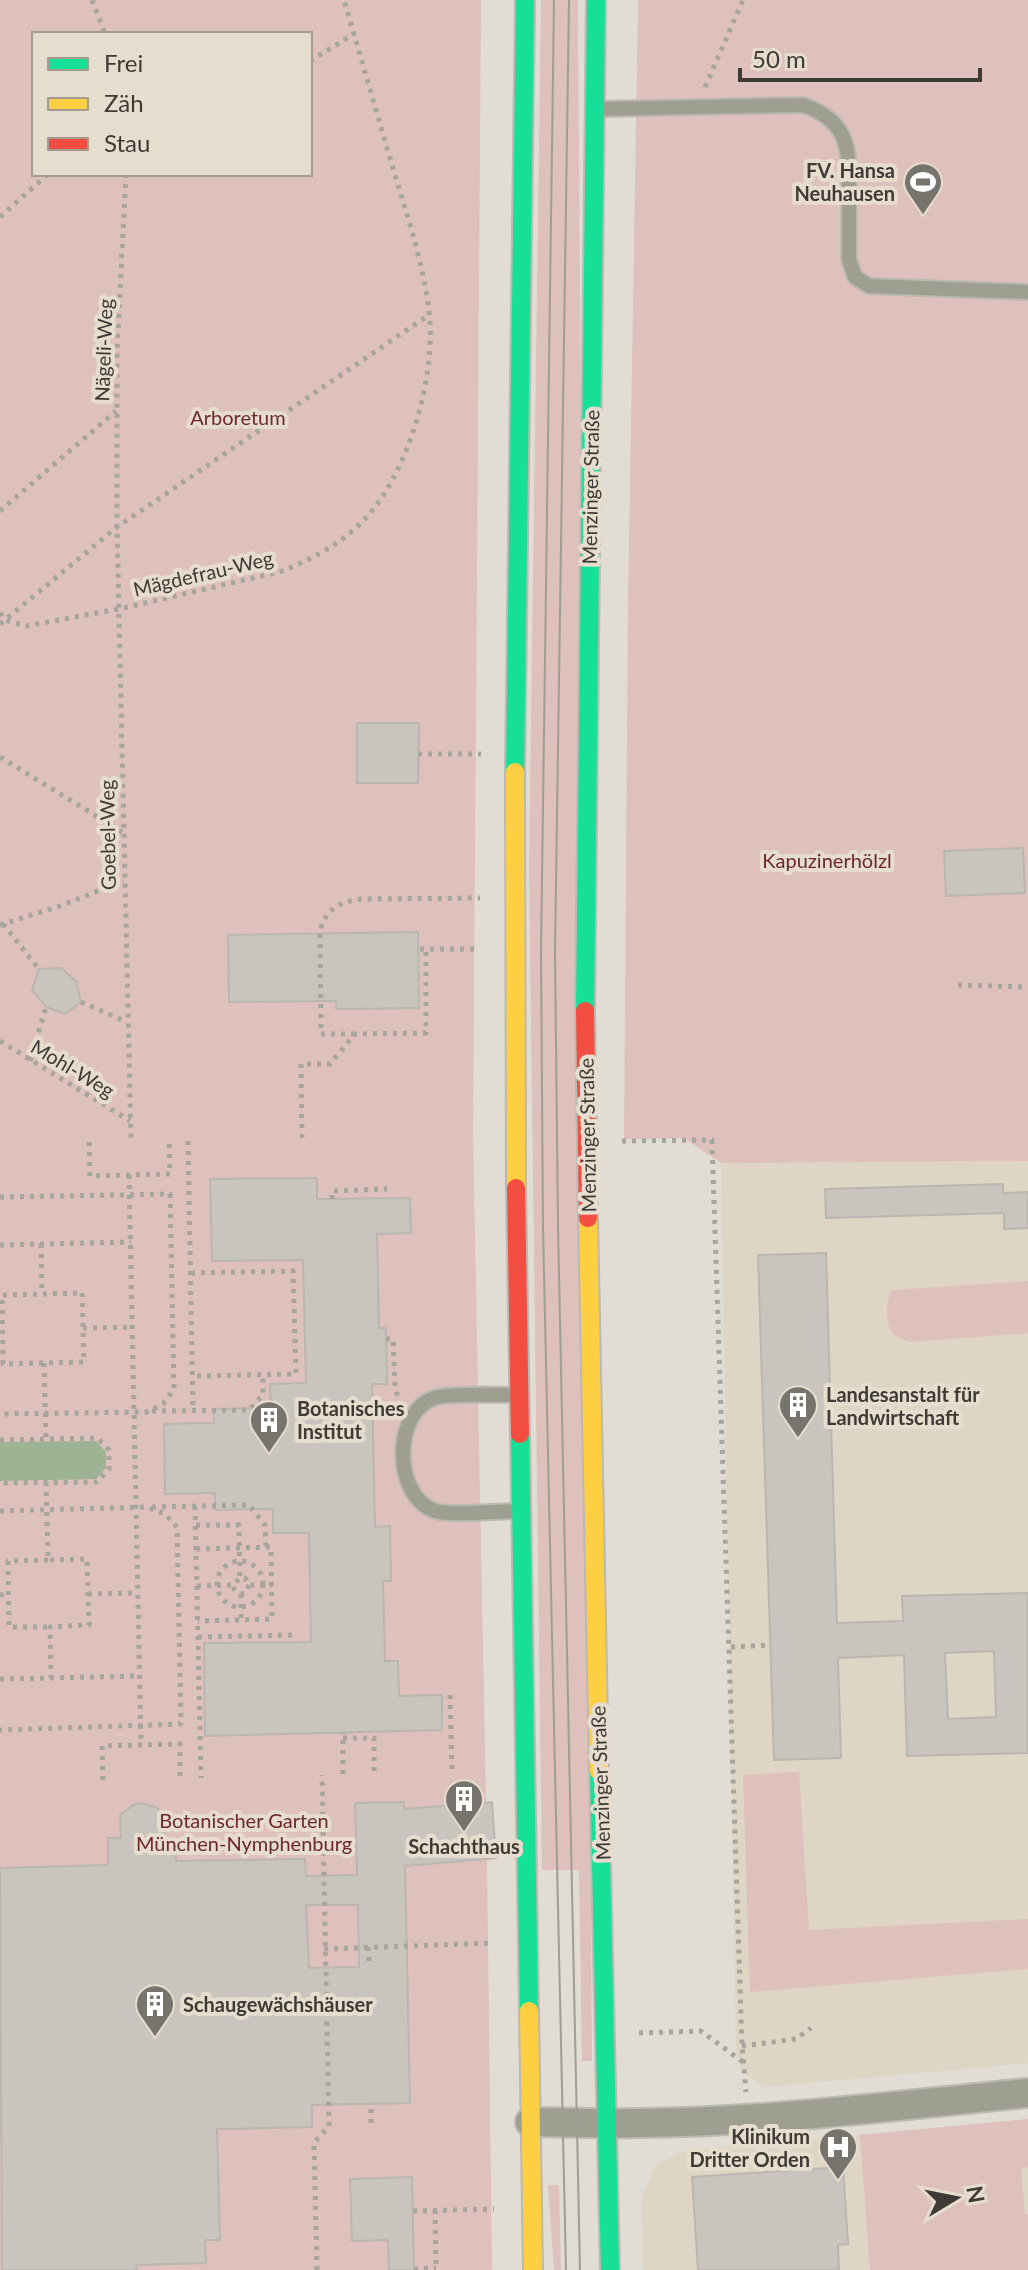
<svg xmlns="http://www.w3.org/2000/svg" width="1028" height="2270" viewBox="0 0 1028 2270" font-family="Lato,sans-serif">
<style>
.built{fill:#ded5c5}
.green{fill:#dec0bc;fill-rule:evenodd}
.water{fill:#9eb394}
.building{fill:#cac4bf;stroke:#bbb6b0;stroke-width:2;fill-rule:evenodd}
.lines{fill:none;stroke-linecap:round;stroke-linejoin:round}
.lane-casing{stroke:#bcb8b2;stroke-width:18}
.street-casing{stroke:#bcb8b2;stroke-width:32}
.fast-casing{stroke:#bcb8b2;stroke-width:22}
.slow-casing{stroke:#bcb8b2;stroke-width:22}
.jam-casing{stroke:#bcb8b2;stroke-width:22}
.path{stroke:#a8a69c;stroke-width:5;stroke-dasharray:4 6;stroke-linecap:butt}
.lane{stroke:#9f9f91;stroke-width:14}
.street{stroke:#9f9f91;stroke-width:28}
.fast{stroke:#16e098;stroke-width:18}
.slow{stroke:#ffcf43;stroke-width:18}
.jam{stroke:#f24e42;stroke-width:18}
.tram{stroke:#9f9e94;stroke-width:2}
.labels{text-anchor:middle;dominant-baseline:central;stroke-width:8;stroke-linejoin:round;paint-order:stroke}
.poi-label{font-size:20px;font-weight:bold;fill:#3e3a35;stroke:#e6ddcf;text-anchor:start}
.street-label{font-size:20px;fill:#3e3a35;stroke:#e6ddcf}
.park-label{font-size:20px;fill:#6d292c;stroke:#e6ddcf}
</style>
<rect width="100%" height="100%" fill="#e1dcd4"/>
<!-- built -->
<g class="built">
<path d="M1028,1161V2063L764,2087L743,2073L736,2052L721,1163Z"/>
<path d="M1028,2119V2270H643L642,2196L656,2165L687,2150Z"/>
</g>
<!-- green -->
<g class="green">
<path d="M0,0H481L473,1135L486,1802H492L496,1859L487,1860L492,2270H0ZM34,34H310V174H34Z"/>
<path d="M541,0H578L592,2061H582L579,1870H542L529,869Z"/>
<path d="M638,0H1028V1161L721,1163L684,1138L624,1139L628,607Z"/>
<path d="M1028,1281V1333L909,1342C905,1340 900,1339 896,1336C884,1328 885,1301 892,1290Z"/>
<path d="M799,1772L809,1930L1028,1919V1969L750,1992L743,1775Z"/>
<path d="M1028,2119V2167L1021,2169L1025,2214H1028V2270H870L860,2135Z"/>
<path d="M548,2185H559L561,2270H554Z"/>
</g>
<!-- water -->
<path class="water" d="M96,1441L106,1452V1468L96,1479L0,1481V1442Z"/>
<!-- building -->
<g class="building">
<path d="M357,723H419L418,783H357Z"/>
<path d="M1023,848L1025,893L946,896L944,851Z"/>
<path d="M418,932L419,1008L336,1009V1001L229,1002L228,935Z"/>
<path d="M61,968L76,981L81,1002L65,1014L46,1007L32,990L39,969Z"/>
<path d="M317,1178V1199L410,1198L411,1233L377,1234L379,1328H386L387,1384H372L375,1527L390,1526L391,1581H383L385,1661H398L399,1696L442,1695V1730L205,1736L204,1643L311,1642L309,1533H273V1509L215,1510V1493L165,1494L164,1424L214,1423V1409L271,1408L270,1384L306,1383L303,1260L212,1261L210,1179Z"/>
<path d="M1003,1184V1193L1028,1192V1228L1004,1229V1213L826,1218L825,1189Z"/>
<path d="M826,1253L837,1623L903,1621L902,1596L1028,1593V1753L907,1756L904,1655L838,1658L841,1758L774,1760L758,1255ZM994,1651L996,1717L948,1719L945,1653Z"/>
<path d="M404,1802V1809L492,1802L496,1858L405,1866L410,2103L312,2105V2127L217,2129L220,2240H205L206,2263L136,2265L137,2270H2L0,1868L108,1865V1838H121L120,1815L133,1805L142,1803L158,1808L161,1816H165V1838H175L176,1861L305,1859L306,1876L357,1875L355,1803ZM306,1905H358L359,1967L309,1968Z"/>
<path d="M843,2167L848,2244L838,2245L839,2270H698L692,2177Z"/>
<path d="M412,2177L414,2270H389L388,2240L352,2241L350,2179Z"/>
</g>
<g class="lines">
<defs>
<g id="lane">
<path d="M599,109L803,105C852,122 849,152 849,197C849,218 849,239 849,260L855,277L869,286L1028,292"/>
<path d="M514,1395C498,1395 446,1393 434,1398C392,1413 393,1496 435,1511C451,1516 496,1511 516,1511"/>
</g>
<path id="street" d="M530,2122C566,2122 603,2124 639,2123C769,2122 899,2105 1028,2093"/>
<g id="fast">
<path d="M515,772L525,0"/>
<path d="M585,1011L596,0"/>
<path d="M520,1434L529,2011"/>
<path d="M599,1771L610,2270"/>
</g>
<g id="slow">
<path d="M515,772L516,1188"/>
<path d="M588,1218L599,1771"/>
<path d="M529,2011L533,2270"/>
</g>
<g id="jam">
<path d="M585,1011L588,1218"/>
<path d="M516,1188L520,1434"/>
</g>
</defs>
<!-- lane casing -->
<use href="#lane" class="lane-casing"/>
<!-- street casing -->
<use href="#street" class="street-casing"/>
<!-- fast casing -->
<use href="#fast" class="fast-casing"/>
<!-- slow casing -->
<use href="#slow" class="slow-casing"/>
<!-- jam casing -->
<use href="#jam" class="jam-casing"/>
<!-- path -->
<g class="path">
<path d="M92,0L105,34"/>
<path d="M310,61L354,34"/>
<path d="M705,87L743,0"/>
<path d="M126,174L117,351V527L131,1141"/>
<path d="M0,217L48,174"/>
<path d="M0,511L116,411"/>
<path d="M0,613L5,620L26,626L119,609L279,572C309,561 339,545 362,522C408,476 437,375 429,312C424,268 410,224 397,182C379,121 362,61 344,0"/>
<path d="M0,624L117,527L429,315"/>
<path d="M418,754H481"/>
<path d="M0,757L122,832"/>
<path d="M3,924L39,969"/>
<path d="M0,925L60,906L123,881"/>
<path d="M420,949H479"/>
<path d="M958,985L1028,987"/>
<path d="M81,1002L127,1022"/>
<path d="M355,1034H321L320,929C328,908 339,902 361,899L480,898"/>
<path d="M0,1041L130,1121"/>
<path d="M30,1061L46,1007"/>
<path d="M302,1138L301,1064H330L355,1034L426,1033V949"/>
<path d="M188,1141L193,1411"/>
<path d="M622,1141L712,1140L742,2046L746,2092"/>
<path d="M89,1142L90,1176L170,1174L169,1141"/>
<path d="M129,1175L141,1745"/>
<path d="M0,1197L170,1194L174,1389L163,1404L147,1412L0,1414"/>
<path d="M332,1199V1191L387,1189"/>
<path d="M41,1244L42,1294"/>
<path d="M0,1245L131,1242"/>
<path d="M191,1273L293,1271L296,1374L193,1376"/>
<path d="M82,1293L84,1362L3,1364L2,1295Z"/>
<path d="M83,1328L132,1327"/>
<path d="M386,1339H393L395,1386L398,1398"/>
<path d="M44,1363L46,1439"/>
<path d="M152,1411L249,1410L263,1395V1375"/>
<path d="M0,1440L97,1438L109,1450V1469L97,1482L0,1483"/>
<path d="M46,1482L48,1560L87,1559L89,1625L50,1627L51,1678"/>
<path d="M195,1506L201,1778"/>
<path d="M152,1507L249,1505L265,1525L266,1548"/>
<path d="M0,1511L147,1507L165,1514L177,1527L181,1724L0,1730"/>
<path d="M196,1525H239L240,1578"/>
<path d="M196,1549L271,1547L272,1619L198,1621"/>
<path d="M48,1560L8,1561L9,1627H49"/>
<circle cx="240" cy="1584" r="23"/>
<path d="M249,1585L245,1593L241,1594L234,1589L233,1585L240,1578H245L249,1585H272"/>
<path d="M197,1586L233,1585"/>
<path d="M88,1594L138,1593"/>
<path d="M241,1594V1620"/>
<path d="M0,1595L8,1594"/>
<path d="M198,1637L297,1635"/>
<path d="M731,1647L771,1645"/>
<path d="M0,1679L139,1676"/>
<path d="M450,1695L452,1772"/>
<path d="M343,1738H374V1773"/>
<path d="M343,1774V1733"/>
<path d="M103,1780L102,1746L180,1744V1778"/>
<path d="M368,1947L369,1964"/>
<path d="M324,1949L494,1943"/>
<path d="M639,2033L701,2031L743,2062"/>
<path d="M742,2046L796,2039L811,2028"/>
<path d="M371,2109V2125"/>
<path d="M435,2210L436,2270"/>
<path d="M413,2211L494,2209"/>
<path d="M414,2269L436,2268"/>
<path d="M317,2270L314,2143L329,2126L322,1775"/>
</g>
<!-- lane -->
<use href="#lane" class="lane"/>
<!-- street -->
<use href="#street" class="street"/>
<!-- fast -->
<use href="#fast" class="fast"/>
<!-- slow -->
<use href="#slow" class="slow"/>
<!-- jam -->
<use href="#jam" class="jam"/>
<!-- tram -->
<g class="tram">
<path d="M554,0L541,953L543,1227L566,2270"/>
<path d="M569,0L555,952L558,1226L580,2270"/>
</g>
</g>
<!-- icons -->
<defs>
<symbol id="stadium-pin" viewBox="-11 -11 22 30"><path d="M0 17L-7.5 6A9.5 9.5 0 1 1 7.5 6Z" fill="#77736d" stroke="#e6ddcf"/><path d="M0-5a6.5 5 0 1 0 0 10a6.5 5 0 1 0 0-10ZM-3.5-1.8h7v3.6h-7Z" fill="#fff"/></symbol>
<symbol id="building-pin" viewBox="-11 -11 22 30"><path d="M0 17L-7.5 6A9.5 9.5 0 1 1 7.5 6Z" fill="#77736d" stroke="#e6ddcf"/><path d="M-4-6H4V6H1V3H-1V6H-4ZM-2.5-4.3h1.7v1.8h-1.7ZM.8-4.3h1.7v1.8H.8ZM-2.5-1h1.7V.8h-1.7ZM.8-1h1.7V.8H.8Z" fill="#fff"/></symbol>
<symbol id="hospital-pin" viewBox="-11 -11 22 30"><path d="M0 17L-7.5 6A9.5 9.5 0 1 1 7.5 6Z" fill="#77736d" stroke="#e6ddcf"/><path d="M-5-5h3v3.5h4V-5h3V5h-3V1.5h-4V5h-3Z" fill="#fff"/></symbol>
</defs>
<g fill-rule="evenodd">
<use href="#stadium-pin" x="901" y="160" width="44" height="60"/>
<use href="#building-pin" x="776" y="1383" width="44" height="60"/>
<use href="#building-pin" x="247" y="1398" width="44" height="60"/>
<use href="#building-pin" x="442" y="1777" width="44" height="60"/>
<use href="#building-pin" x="133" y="1982" width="44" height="60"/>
<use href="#hospital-pin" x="816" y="2125" width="44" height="60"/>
</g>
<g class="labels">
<!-- poi labels -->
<g class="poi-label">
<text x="895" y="170" text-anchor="end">FV. Hansa<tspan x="895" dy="23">Neuhausen</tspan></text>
<text x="826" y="1394">Landesanstalt für<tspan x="826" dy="23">Landwirtschaft</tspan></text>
<text x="297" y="1408">Botanisches<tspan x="297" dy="23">Institut</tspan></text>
<text x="464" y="1846" text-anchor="middle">Schachthaus</text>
<text x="183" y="2004">Schaugewächshäuser</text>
<text x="810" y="2136" text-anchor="end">Klinikum<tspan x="810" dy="23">Dritter Orden</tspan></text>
</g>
<!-- street labels -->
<g class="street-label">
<text transform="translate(103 350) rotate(-88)">Nägeli-Weg</text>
<text transform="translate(590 487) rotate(-89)">Menzinger Straße</text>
<text transform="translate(203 573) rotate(-13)">Mägdefrau-Weg</text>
<text transform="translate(107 835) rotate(-91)">Goebel-Weg</text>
<text transform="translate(73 1068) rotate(31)">Mohl-Weg</text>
<text transform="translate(587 1135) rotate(-91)">Menzinger Straße</text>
<text transform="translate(600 1783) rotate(-92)">Menzinger Straße</text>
</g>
<!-- park labels -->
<g class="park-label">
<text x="238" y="417">Arboretum</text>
<text x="827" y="860">Kapuzinerhölzl</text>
<text x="244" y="1820">Botanischer Garten<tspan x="244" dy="23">München-Nymphenburg</tspan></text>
</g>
</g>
<!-- legend -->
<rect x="32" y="32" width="280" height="144" fill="#e6ddcf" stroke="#a39c91" stroke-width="2"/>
<rect x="48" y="58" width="40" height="12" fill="#16e098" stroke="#a39c91" stroke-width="2"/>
<text x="104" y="72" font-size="24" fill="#3e3a35">Frei</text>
<rect x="48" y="98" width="40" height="12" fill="#ffcf43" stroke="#a39c91" stroke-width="2"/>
<text x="104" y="112" font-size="24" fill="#3e3a35">Zäh</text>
<rect x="48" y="138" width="40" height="12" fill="#f24e42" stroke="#a39c91" stroke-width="2"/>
<text x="104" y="152" font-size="24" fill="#3e3a35">Stau</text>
<!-- north arrow -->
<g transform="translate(956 2198) rotate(80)" stroke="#e6ddcf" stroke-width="6" paint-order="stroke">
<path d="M0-6L14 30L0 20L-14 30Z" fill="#3e3a35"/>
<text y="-12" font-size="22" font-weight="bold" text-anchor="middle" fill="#3e3a35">N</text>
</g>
<!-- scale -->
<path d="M740 68v12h240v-12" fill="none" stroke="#3e3a35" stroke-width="4"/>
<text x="752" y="68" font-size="24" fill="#3e3a35" stroke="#e6ddcf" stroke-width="6" paint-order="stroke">50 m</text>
</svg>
